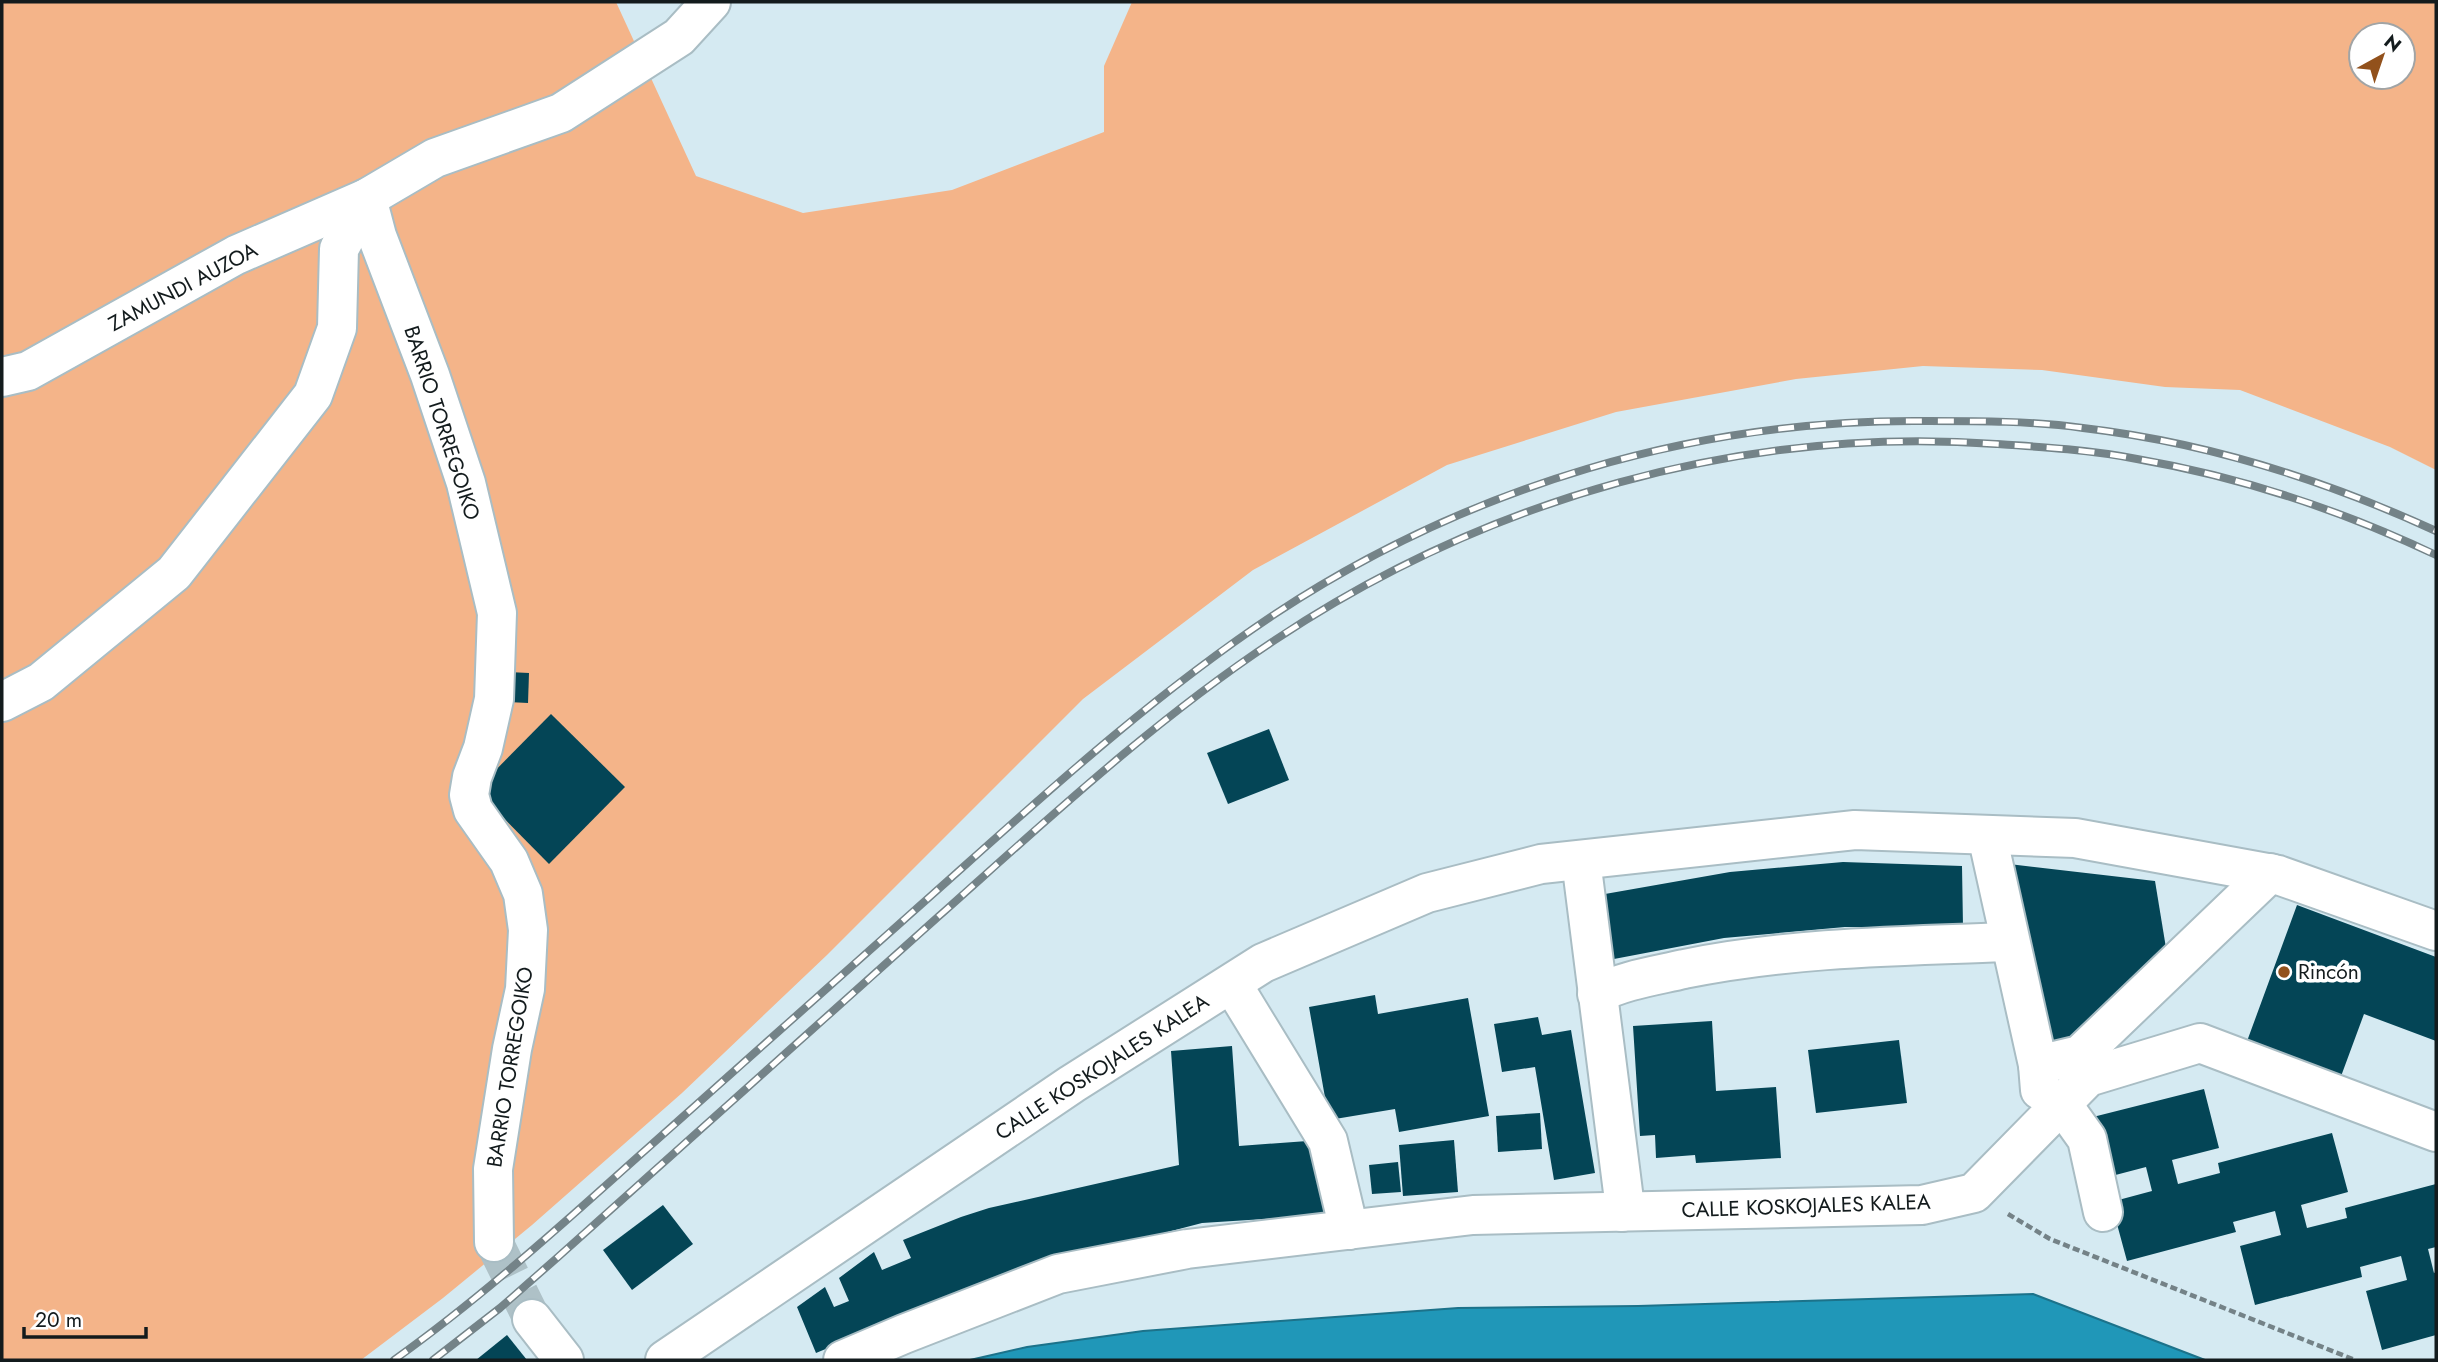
<svg xmlns="http://www.w3.org/2000/svg" width="2438" height="1362" viewBox="0 0 2438 1362" font-family="Jost,sans-serif">
<style>
.green{fill:#f4b489;fill-rule:evenodd}
.water{fill:#2097b8;stroke:#1c728a;stroke-width:2}
.building{fill:#044556}
.lines{fill:none;stroke-linecap:round;stroke-linejoin:round}
.minor-tunnel{stroke:#aec1c7;stroke-width:38;stroke-dasharray:38 19;stroke-linecap:butt}
.minor-casing{stroke:#a9bdc4;stroke-width:42}
.path{stroke:#748287;stroke-width:4.5;stroke-dasharray:7 3.5;stroke-linecap:butt}
.minor{stroke:#fff;stroke-width:38}
.rail-casing{stroke:#748388;stroke-width:8}
.rail{stroke:#fff;stroke-width:5;stroke-dasharray:16;stroke-linecap:butt}
.poi-dot{fill:#92511c;stroke:#fff;stroke-width:2.5}
.labels{text-anchor:middle;dominant-baseline:central;stroke-width:7;stroke-linejoin:round;paint-order:stroke}
.street-label{font-size:21px;fill:#131b1d;stroke:#fff}
.poi-label{font-size:21px;fill:#131b1d;stroke:#fff;text-anchor:start}
</style>
<rect width="100%" height="100%" fill="#d5eaf2"/>
<!-- green -->
<path class="green" d="M2,2H616L696,176L803,213L952,190L1104,132V66L1132,2H2436V470L2390,447L2240,390L2165,387L2042,370L1923,366L1796,379L1616,412L1447,465L1253,570L1083,699L827,955L682,1093L532,1225L443,1298L361,1360H2ZM2361,35H2403V77H2361Z"/>
<!-- water -->
<path class="water" d="M2033,1294L2205,1360H970L1027,1347L1143,1331L1458,1308L1638,1306Z"/>
<!-- building -->
<g class="building">
<path d="M508,672L529,673L528,703L507,702Z"/>
<path d="M551,714L625,787L549,864L476,790Z"/>
<path d="M1269,729L1289,780L1228,804L1207,753Z"/>
<path d="M1843,862L1962,866L1963,927H1845L1724,938L1614,959L1605,894L1730,872Z"/>
<path d="M2009,864L2155,881L2166,948L2053,1053Z"/>
<path d="M2297,905L2436,957V1041L2364,1014L2340,1079L2246,1044Z"/>
<path d="M1375,995L1378,1014L1468,998L1489,1116L1399,1132L1395,1109L1329,1120L1309,1007Z"/>
<path d="M1538,1017L1542,1035L1571,1030L1595,1173L1554,1180L1535,1067L1502,1072L1494,1024Z"/>
<path d="M1712,1021L1716,1091L1776,1087L1781,1158L1696,1163L1695,1155L1656,1158L1655,1135L1640,1136L1633,1026Z"/>
<path d="M1899,1040L1907,1103L1816,1113L1808,1050Z"/>
<path d="M1232,1046L1239,1146L1321,1140L1326,1215L1202,1223L1006,1274L816,1353L797,1307L825,1287L834,1307L849,1301L839,1278L874,1252L882,1270L911,1258L903,1240L961,1217L989,1208L1179,1165L1171,1051Z"/>
<path d="M2204,1089L2219,1148L2172,1160L2178,1184L2220,1173L2218,1163L2332,1133L2348,1192L2301,1205L2307,1228L2347,1218L2345,1208L2436,1184V1247L2428,1249L2434,1273L2436,1272V1335L2382,1350L2366,1291L2407,1280L2401,1256L2360,1267L2362,1277L2255,1305L2240,1246L2281,1235L2275,1211L2233,1222L2236,1232L2127,1261L2111,1202L2152,1191L2146,1167L2104,1178L2089,1118Z"/>
<path d="M1540,1113L1542,1149L1498,1152L1496,1116Z"/>
<path d="M1454,1140L1458,1192L1403,1196L1399,1145Z"/>
<path d="M1398,1162L1401,1192L1372,1194L1369,1165Z"/>
<path d="M663,1205L693,1244L632,1290L603,1250Z"/>
<path d="M507,1335L527,1360H476Z"/>
</g>
<g class="lines">
<!-- minor-tunnel -->
<path class="minor-tunnel" d="M494,1242L532,1319"/>
<defs>
<g id="minor">
<path d="M367,198L377,236L430,375L466,483L497,613L494,699L483,748L472,777L469,795L473,810L509,861L523,894L528,930L525,989L512,1049L493,1169L494,1242"/>
<path d="M2,377L28,371L236,255L367,198L435,158L561,113L679,37L711,2"/>
<path d="M2,702L41,682L174,573L313,395L337,328L339,249L367,198"/>
<path d="M1987,835L2038,1065L2040,1090"/>
<path d="M1581,860L1624,1200L1622,1212"/>
<path d="M1232,984L1328,1141L1349,1230"/>
<path d="M1597,994C1624,980 1654,976 1684,969C1791,947 1901,946 2010,942"/>
<path d="M2038,1065L2080,1055L2270,873"/>
<path d="M2062,1104L2087,1139L2103,1212"/>
<path d="M532,1319L564,1360"/>
<path d="M665,1360L1072,1084L1263,963L1427,893L1541,864L1855,830L2075,838L2278,875L2436,931"/>
<path d="M843,1360L904,1334L1058,1274L1187,1249L1473,1215L1922,1205L1974,1193L2088,1077L2200,1043L2436,1132"/>
</g>
</defs>
<!-- minor casing -->
<use href="#minor" class="minor-casing"/>
<!-- path -->
<path class="path" d="M2008,1214L2050,1239L2355,1360"/>
<!-- minor -->
<use href="#minor" class="minor"/>
<defs>
<g id="rail">
<path d="M394,1360C478,1300 555,1231 632,1162C739,1067 845,972 952,877C1056,784 1159,691 1275,614C1467,487 1698,418 1928,421C1980,421 2032,421 2083,428C2204,442 2325,480 2436,531"/>
<path d="M433,1360L500,1308L558,1257C685,1143 812,1030 939,916C1047,820 1154,720 1275,640C1487,499 1741,426 1996,444C2043,447 2091,450 2137,459C2241,477 2341,510 2436,555"/>
</g>
</defs>
<!-- rail casing -->
<use href="#rail" class="rail-casing"/>
<!-- rail -->
<use href="#rail" class="rail"/>
</g>
<!-- markers -->
<circle class="poi-dot" cx="2284" cy="972" r="7"/>
<g class="labels">
<!-- street labels -->
<g class="street-label">
<text transform="translate(183 287) rotate(-28)">ZAMUNDI AUZOA</text>
<text transform="translate(442 423) rotate(72)">BARRIO TORREGOIKO</text>
<text transform="translate(510 1067) rotate(-81)">BARRIO TORREGOIKO</text>
<text transform="translate(1102 1067) rotate(-33)">CALLE KOSKOJALES KALEA</text>
<text transform="translate(1806 1206) rotate(-2)">CALLE KOSKOJALES KALEA</text>
</g>
<!-- poi labels -->
<g class="poi-label">
<text x="2298" y="972">Rincón</text>
</g>
</g>
<!-- border -->
<rect width="2438" height="1362" fill="none" stroke="#131b1d" stroke-width="7"/>
<!-- north arrow -->
<g transform="translate(2382 56) rotate(40)"><circle r="33" fill="#ffffff" stroke="#a1a4a5" stroke-width="2"/>
<path d="M0-5L12 26L0 18L-12 26Z" fill="#92511c"/>
<text y="-10" font-size="19" font-weight="bold" text-anchor="middle" fill="#131b1d">N</text>
</g>
<!-- scale -->
<path d="M24 1327v10h122v-10" fill="none" stroke="#131b1d" stroke-width="3.5"/>
<text x="35" y="1327" font-size="21" fill="#131b1d" stroke="#ffffff" stroke-width="5" paint-order="stroke">20 m</text>
</svg>
